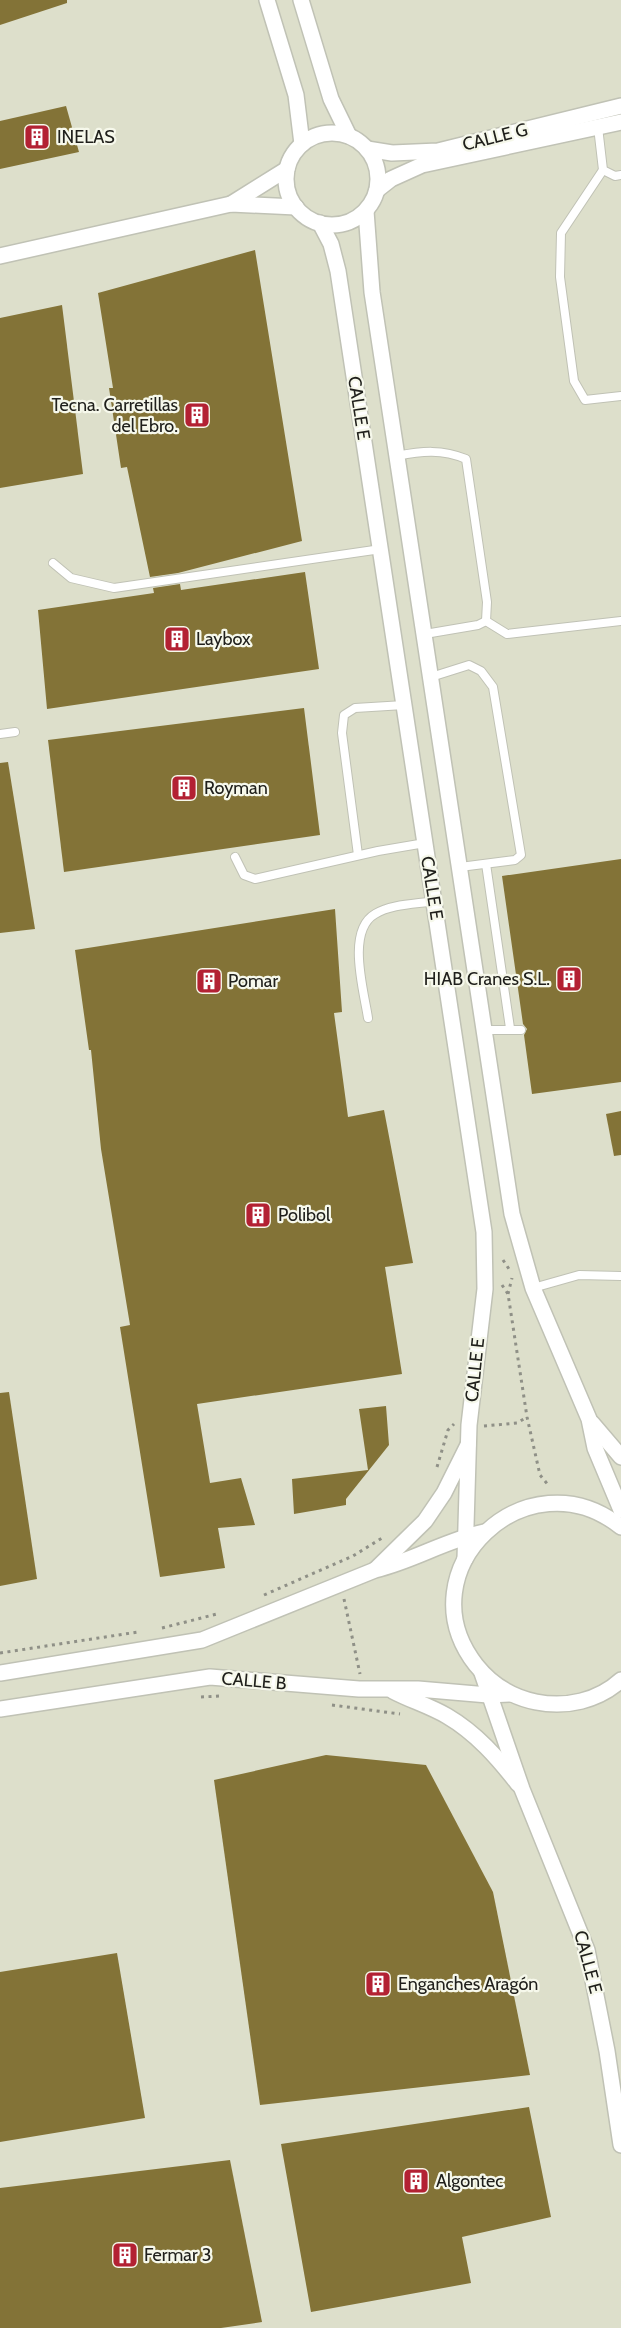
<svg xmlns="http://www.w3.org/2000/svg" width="621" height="2328" viewBox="0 0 621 2328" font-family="Cabin,sans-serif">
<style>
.built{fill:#dddfcb}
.building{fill:#837337}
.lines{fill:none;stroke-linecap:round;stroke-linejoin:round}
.service-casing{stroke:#c0c2b5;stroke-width:10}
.minor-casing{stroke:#c0c2b5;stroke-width:18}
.path{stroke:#8f9087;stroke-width:3;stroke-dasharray:3 4.5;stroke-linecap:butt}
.service{stroke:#fff;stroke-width:8}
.minor{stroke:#fff;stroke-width:15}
.labels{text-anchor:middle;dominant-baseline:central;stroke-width:4.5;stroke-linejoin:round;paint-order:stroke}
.poi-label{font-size:18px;fill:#20201c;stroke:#f6f8eb;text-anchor:start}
.street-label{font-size:18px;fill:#20201c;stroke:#f6f8eb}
</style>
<rect width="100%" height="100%" fill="#e9ebde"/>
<!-- built -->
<rect class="built" x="0" y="0" width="621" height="2328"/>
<!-- building -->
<g class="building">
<path d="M0,0H67V3L0,25Z"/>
<path d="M66,106L79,152L0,169V121Z"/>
<path d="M255,250L302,541L178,573L150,577L127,467L121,468L109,388H113L98,293Z"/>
<path d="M62,305L83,474L0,488V318Z"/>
<path d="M305,572L319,669L47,709L38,610L154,593L153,588L180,584L181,590Z"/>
<path d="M304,708L320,835L64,872L48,740Z"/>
<path d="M8,762L35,929L0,933V763Z"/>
<path d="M621,859V1082L532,1094L524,1035L527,1029L523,1024L502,876Z"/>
<path d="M335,909L342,1012L334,1013L348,1117L384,1110L413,1263L385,1267L402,1374L197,1404L210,1483L241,1478L255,1525L218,1528L225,1568L160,1577L120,1327L130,1325L101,1149L91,1050H89L75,950Z"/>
<path d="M621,1111V1155L614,1156L606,1114Z"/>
<path d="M9,1392L37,1579L0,1586V1393Z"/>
<path d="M386,1406L389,1445L346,1499V1505L294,1514L292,1479L368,1470L359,1409Z"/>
<path d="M326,1755L426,1765L493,1892L530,2075L260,2105L214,1780Z"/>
<path d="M117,1953L145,2118L0,2142V1972Z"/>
<path d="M529,2107L551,2217L462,2237L471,2283L311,2312L281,2144Z"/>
<path d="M230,2160L262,2322L221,2328H0V2188Z"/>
</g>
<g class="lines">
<defs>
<g id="service">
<path d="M598,127L603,170L615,176L621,175"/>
<path d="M603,170L561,233L560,277L574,381L585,400L621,396"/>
<path d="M397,456C422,451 442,449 466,459L487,602L486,621"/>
<path d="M53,563L71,578L114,588L381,549"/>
<path d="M486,621L507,634L621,621"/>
<path d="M425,634L478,625L486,621"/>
<path d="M431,677L469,665L481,671L493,687L521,855L515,860L460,867"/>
<path d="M0,734L15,732"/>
<path d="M358,855L342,733L344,715L355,708L404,705"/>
<path d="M235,857L244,875L255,879L378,851L425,843"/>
<path d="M486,864L510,1028"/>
<path d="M368,1018C364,991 346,931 375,914C391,904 417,904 434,901"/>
<path d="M484,1030H521"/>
<path d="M533,1288L579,1275L621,1276"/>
</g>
<g id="minor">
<path d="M267,0L296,95L302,144"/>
<path d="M301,0L331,99L349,136"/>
<circle cx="332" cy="179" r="46"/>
<path d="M367,149L392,153L438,151L621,106"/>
<path d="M377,190L391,179L422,165L621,122"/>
<path d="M231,204L287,169"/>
<path d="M366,211L372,292L512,1214L533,1288L589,1419L595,1448L621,1510"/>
<path d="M320,223L331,244L338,271L484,1232L485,1289L469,1425L465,1559"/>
<path d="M0,256L231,204L296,207"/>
<path d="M592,1423L621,1457"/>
<path d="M621,1527C528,1452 402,1570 476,1665C491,1684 512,1697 536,1702C566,1708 598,1701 621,1680"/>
<path d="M376,1569L425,1521L444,1493L468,1445"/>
<path d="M0,1673L202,1640L375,1570C413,1561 446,1540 484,1532"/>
<path d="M482,1673L522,1789L587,1950L607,2051L621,2145"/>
<path d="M393,1691C410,1700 430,1706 447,1716C476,1733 498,1758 518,1784"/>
<path d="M0,1709L210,1677L359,1689H418L488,1695L510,1694"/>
</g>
</defs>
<!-- service casing -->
<use href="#service" class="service-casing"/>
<!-- minor casing -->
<use href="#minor" class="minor-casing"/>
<!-- path -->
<g class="path">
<path d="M503,1260L509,1269"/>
<path d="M502,1285L508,1294L527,1417L540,1475L549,1486"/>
<path d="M508,1294L512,1278"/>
<path d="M484,1426L517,1423L527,1417"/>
<path d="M437,1467L448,1430L454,1424"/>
<path d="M264,1595L353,1556L382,1538"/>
<path d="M344,1599L360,1674"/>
<path d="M162,1628L217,1614"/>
<path d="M0,1653L138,1632"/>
<path d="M201,1697L221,1696"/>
<path d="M332,1705L400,1714"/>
</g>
<!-- service -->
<use href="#service" class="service"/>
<!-- minor -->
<use href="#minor" class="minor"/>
</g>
<!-- icons -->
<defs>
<symbol id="building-square" viewBox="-11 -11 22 22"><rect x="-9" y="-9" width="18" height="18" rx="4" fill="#b32133" stroke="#f6f8eb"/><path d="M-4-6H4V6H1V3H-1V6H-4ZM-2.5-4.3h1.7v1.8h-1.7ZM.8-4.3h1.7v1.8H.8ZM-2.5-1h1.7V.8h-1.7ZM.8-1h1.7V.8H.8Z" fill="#fff"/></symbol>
</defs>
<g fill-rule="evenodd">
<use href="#building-square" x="22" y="122" width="30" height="30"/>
<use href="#building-square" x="182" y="400" width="30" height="30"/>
<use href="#building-square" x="162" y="624" width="30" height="30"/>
<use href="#building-square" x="169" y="773" width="30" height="30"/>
<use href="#building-square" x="554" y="964" width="30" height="30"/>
<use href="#building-square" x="194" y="966" width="30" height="30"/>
<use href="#building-square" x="243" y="1200" width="30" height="30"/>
<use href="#building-square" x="363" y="1969" width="30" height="30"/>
<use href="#building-square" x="401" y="2166" width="30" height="30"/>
<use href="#building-square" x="110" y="2240" width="30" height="30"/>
</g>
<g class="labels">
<!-- poi labels -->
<g class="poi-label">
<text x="57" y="137">INELAS</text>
<text x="178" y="405" text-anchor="end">Tecna. Carretillas<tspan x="178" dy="21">del Ebro.</tspan></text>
<text x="196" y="639">Laybox</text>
<text x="204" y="788">Royman</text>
<text x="550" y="979" text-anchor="end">HIAB Cranes S.L.</text>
<text x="228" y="981">Pomar</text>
<text x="278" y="1215">Polibol</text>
<text x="398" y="1984">Enganches Aragón</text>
<text x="436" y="2181">Algontec</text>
<text x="144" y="2255">Fermar 3</text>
</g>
<!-- street labels -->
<g class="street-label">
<text transform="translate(495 137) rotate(-14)">CALLE G</text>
<text transform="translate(359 408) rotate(81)">CALLE E</text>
<text transform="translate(432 888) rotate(81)">CALLE E</text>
<text transform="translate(475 1370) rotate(-84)">CALLE E</text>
<text transform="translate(254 1681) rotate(5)">CALLE B</text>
<text transform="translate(588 1962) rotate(75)">CALLE E</text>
</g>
</g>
</svg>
